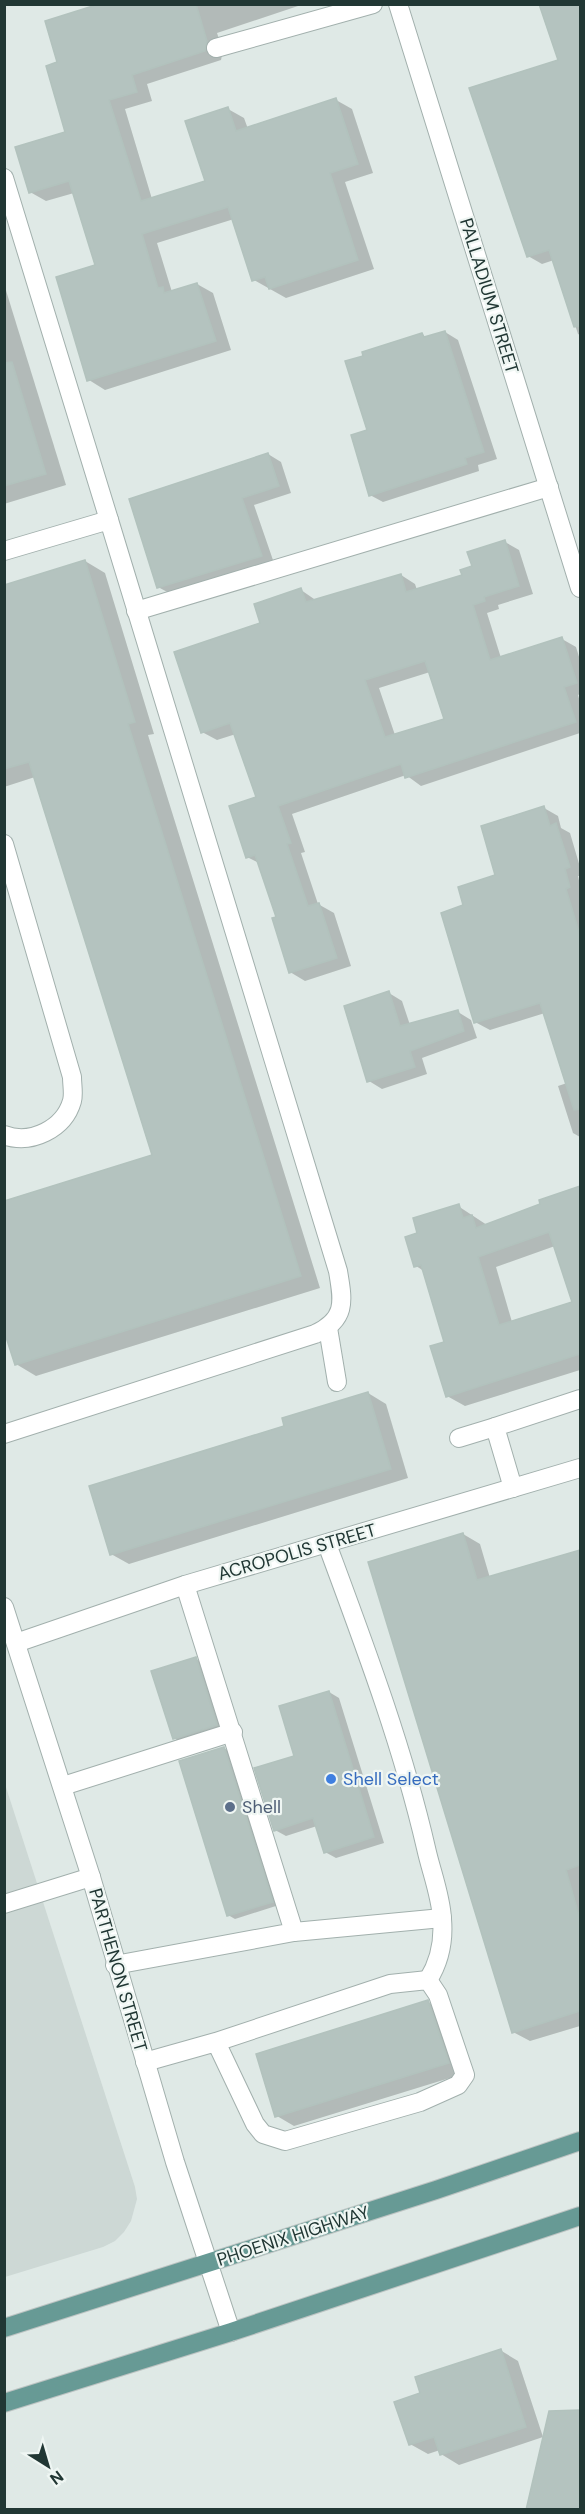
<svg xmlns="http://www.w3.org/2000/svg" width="585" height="2514" viewBox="0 0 585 2514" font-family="'DM Sans',sans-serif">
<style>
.built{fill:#cdd8d5}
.shadow{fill:#0003;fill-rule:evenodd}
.building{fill:#b4c3bf;stroke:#b2c2bd;stroke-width:1.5;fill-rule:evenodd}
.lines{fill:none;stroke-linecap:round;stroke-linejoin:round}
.minor-casing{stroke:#a2b0ad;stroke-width:20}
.major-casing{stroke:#bcc3c2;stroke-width:20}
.minor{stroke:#fff;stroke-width:18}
.major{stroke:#679a95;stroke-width:18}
.shop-dot{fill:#3f7fe0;stroke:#eff6f3;stroke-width:2}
.service-dot{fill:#5c6f8a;stroke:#eff6f3;stroke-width:2}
.labels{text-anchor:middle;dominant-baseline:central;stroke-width:4.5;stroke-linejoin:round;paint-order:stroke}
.street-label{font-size:18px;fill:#213734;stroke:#eff6f3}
.shop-label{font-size:18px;fill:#366cbe;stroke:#eff6f3;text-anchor:start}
.service-label{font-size:18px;fill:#4e5e75;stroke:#eff6f3;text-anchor:start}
</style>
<rect width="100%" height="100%" fill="#dfe9e6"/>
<!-- built -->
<path class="built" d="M4,1781L135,2187L137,2199L131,2221L124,2232L115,2241L103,2247L5,2277Z"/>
<!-- shadow -->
<g class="shadow">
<path d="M120,4H304L217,33L223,51L221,60L147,84L152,101L125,109L152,199L206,182L228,109L244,118L248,129L336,100L352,109L373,173L345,182L374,269L286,298L254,280L234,219L157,243L172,292L197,284L213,293L231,350L105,390L89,380L96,266L74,193L46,201L30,192L67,133L59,63Z"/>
<path d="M580,7V335L578,334L554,260L542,264L528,256L559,61L545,19Z"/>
<path d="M4,284L66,485L4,504Z"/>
<path d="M445,332L458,340L497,459L478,465L479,471L383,502L370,495L369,431L422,335L427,338Z"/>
<path d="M268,454L281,462L291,493L254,505L274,563L171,594L158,587Z"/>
<path d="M505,542L519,550L533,594L498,605L499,609L487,613L501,658L562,639L576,647L580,660V694L578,695L580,702V733L421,786L406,775L292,814L305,852L301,853L318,904L334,913L351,966L305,981L290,972L278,918L259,863L247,857L258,798L236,734L217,740L202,732L262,624L301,590L317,601L401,575L415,584L417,590L464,576ZM430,672L446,720L395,735L379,688Z"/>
<path d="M85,561L105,573L154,734L148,735L320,1288L36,1376L16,1364L154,1156L35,777L4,787V586Z"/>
<path d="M544,808L558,816L561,828L570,833L580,867V876H578L580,885V1137L573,1133L558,1086L567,1083L545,1013L490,1030L475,1022L465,906L497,876Z"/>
<path d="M389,993L402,1001L410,1025L458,1012L471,1020L477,1038L422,1058L427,1074L382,1089L369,1081Z"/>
<path d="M580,1188V1370L465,1406L447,1396L446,1343L424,1271L416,1266L419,1234L458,1206L487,1225L542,1205L540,1201ZM555,1246L574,1303L512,1322L496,1267Z"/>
<path d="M368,1393L386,1404L408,1478L129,1564L111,1554L286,1427Z"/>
<path d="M463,1534L480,1544L490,1578L580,1551V2026L530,2041L513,2032Z"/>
<path d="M196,1659L202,1663L223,1729L180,1742L174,1738Z"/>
<path d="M329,1692L339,1698L384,1843L336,1858L325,1852L317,1826L286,1836L275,1830L296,1757Z"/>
<path d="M224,1748L230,1752L279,1905L235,1919L228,1915Z"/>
<path d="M428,2002L445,2012L466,2073L294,2126L277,2116Z"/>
<path d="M500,2350L518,2361L543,2437L459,2465L441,2454L440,2450L428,2454L410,2444Z"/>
<path d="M580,2411V2510H527L550,2412Z"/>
</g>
<!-- building -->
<g class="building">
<path d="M99,4H196L207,41L205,51L132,75L137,92L109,100L141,201L205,181L185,121L228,107L236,131L336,98L358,164L330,173L358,260L269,289L265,277L252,281L228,207L142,234L158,288L163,287L164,293L197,283L216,341L87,381L56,277L95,265L69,181L29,193L15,147L65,132L46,66L57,62L45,21Z"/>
<path d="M539,4H580V326L574,327L549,250L527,257L469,88L558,60Z"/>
<path d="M445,331L484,452L465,458L467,464L369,496L351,435L367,430L345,361L363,356L362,352L422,333L424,337Z"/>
<path d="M12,362L46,474L4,486V363Z"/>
<path d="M268,453L279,486L242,498L262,556L157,588L129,499Z"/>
<path d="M505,540L519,586L484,597L485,601L473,605L490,660L562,637L577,683L564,687L576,722L405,778L401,764L278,806L291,843L287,844L308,906L319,903L337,958L289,973L272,918L276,917L255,855L246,858L229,806L256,797L230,723L201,733L174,652L260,623L254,604L301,588L306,602L401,574L406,592L462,575L460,570L472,566L467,552ZM425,661L444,719L385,737L365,680Z"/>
<path d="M85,560L135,722L128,724L301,1276L15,1365L4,1331V1201L152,1155L29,762L4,769V585Z"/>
<path d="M544,806L550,826L556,823L570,867L565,869L570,887L566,889L580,935V1109L574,1110L540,1003L474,1023L441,913L463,905L458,887L495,875L481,826Z"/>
<path d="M389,991L400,1026L458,1010L464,1031L410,1051L415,1067L367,1082L344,1006Z"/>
<path d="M580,1186V1354L446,1397L430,1346L444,1342L421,1265L414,1267L405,1237L417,1233L413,1218L459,1204L463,1218L472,1215L476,1228L540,1204L539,1200ZM549,1232L572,1302L499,1325L478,1257Z"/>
<path d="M368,1392L391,1469L110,1555L89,1486L284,1426L282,1418Z"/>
<path d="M463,1533L477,1580L580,1550V1865L566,1870L580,1919V2011L512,2033L368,1562Z"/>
<path d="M196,1657L217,1725L173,1739L151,1671Z"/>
<path d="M329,1691L374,1837L324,1853L313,1818L274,1831L254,1768L294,1756L279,1706Z"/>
<path d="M224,1747L273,1902L227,1916L179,1761Z"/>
<path d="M428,2000L449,2063L275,2117L256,2054Z"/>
<path d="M501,2349L526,2427L440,2455L434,2437L409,2445L394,2402L420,2393L415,2377Z"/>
<path d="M580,2410V2510H526L549,2411Z"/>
</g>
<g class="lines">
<defs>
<g id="minor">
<path d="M398,4L580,588"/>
<path d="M216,48L373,4"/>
<path d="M4,178L109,520"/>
<path d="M4,551L109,520L338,1271C343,1301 347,1319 315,1334L4,1434"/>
<path d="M136,611L549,487"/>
<path d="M4,844L72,1077C72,1085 74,1094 72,1101C64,1129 31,1145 4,1135"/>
<path d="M328,1328L337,1382"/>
<path d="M459,1438L495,1427"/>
<path d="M513,1488L495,1427L580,1399"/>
<path d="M327,1544C364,1644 402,1744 426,1848C431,1871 441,1896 442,1919C444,1942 440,1961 428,1980"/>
<path d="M4,1607L91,1877L175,2162L231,2332"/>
<path d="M16,1643L185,1585L580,1468"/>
<path d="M63,1786L233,1732"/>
<path d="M4,1904L91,1877"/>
<path d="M294,1932L442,1918"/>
<path d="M115,1965L294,1932L185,1585"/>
<path d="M145,2062L216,2042L390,1984L428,1980L438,1995L465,2075L458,2085L420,2102L285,2141L263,2134L255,2124L216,2042"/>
</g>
<g id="major">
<path d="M4,2328L436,2190L580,2141"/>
<path d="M4,2403L231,2332L580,2216"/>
</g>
</defs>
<!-- minor casing -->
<use href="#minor" class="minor-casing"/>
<!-- major casing -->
<use href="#major" class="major-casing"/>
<!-- minor -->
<use href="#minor" class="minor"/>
<!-- major -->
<use href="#major" class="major"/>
</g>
<!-- markers -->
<circle class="shop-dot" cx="331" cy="1779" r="6"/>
<circle class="service-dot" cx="230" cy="1807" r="6"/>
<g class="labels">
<!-- street labels -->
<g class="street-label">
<text transform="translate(489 296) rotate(73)">PALLADIUM STREET</text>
<text transform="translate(297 1552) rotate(-16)">ACROPOLIS STREET</text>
<text transform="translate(118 1970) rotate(74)">PARTHENON STREET</text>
<text transform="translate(293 2236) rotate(-18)">PHOENIX HIGHWAY</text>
</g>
<!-- shop labels -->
<g class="shop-label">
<text x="343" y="1779">Shell Select</text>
</g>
<!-- service labels -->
<g class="service-label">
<text x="242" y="1807">Shell</text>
</g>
</g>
<!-- border -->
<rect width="585" height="2514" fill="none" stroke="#213734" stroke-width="12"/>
<!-- north arrow -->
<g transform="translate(48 2466) rotate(143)" stroke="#eff6f3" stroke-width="4.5" paint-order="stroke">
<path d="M0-4.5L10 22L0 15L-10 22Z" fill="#213734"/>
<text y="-9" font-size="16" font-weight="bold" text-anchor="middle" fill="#213734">N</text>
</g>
</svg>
